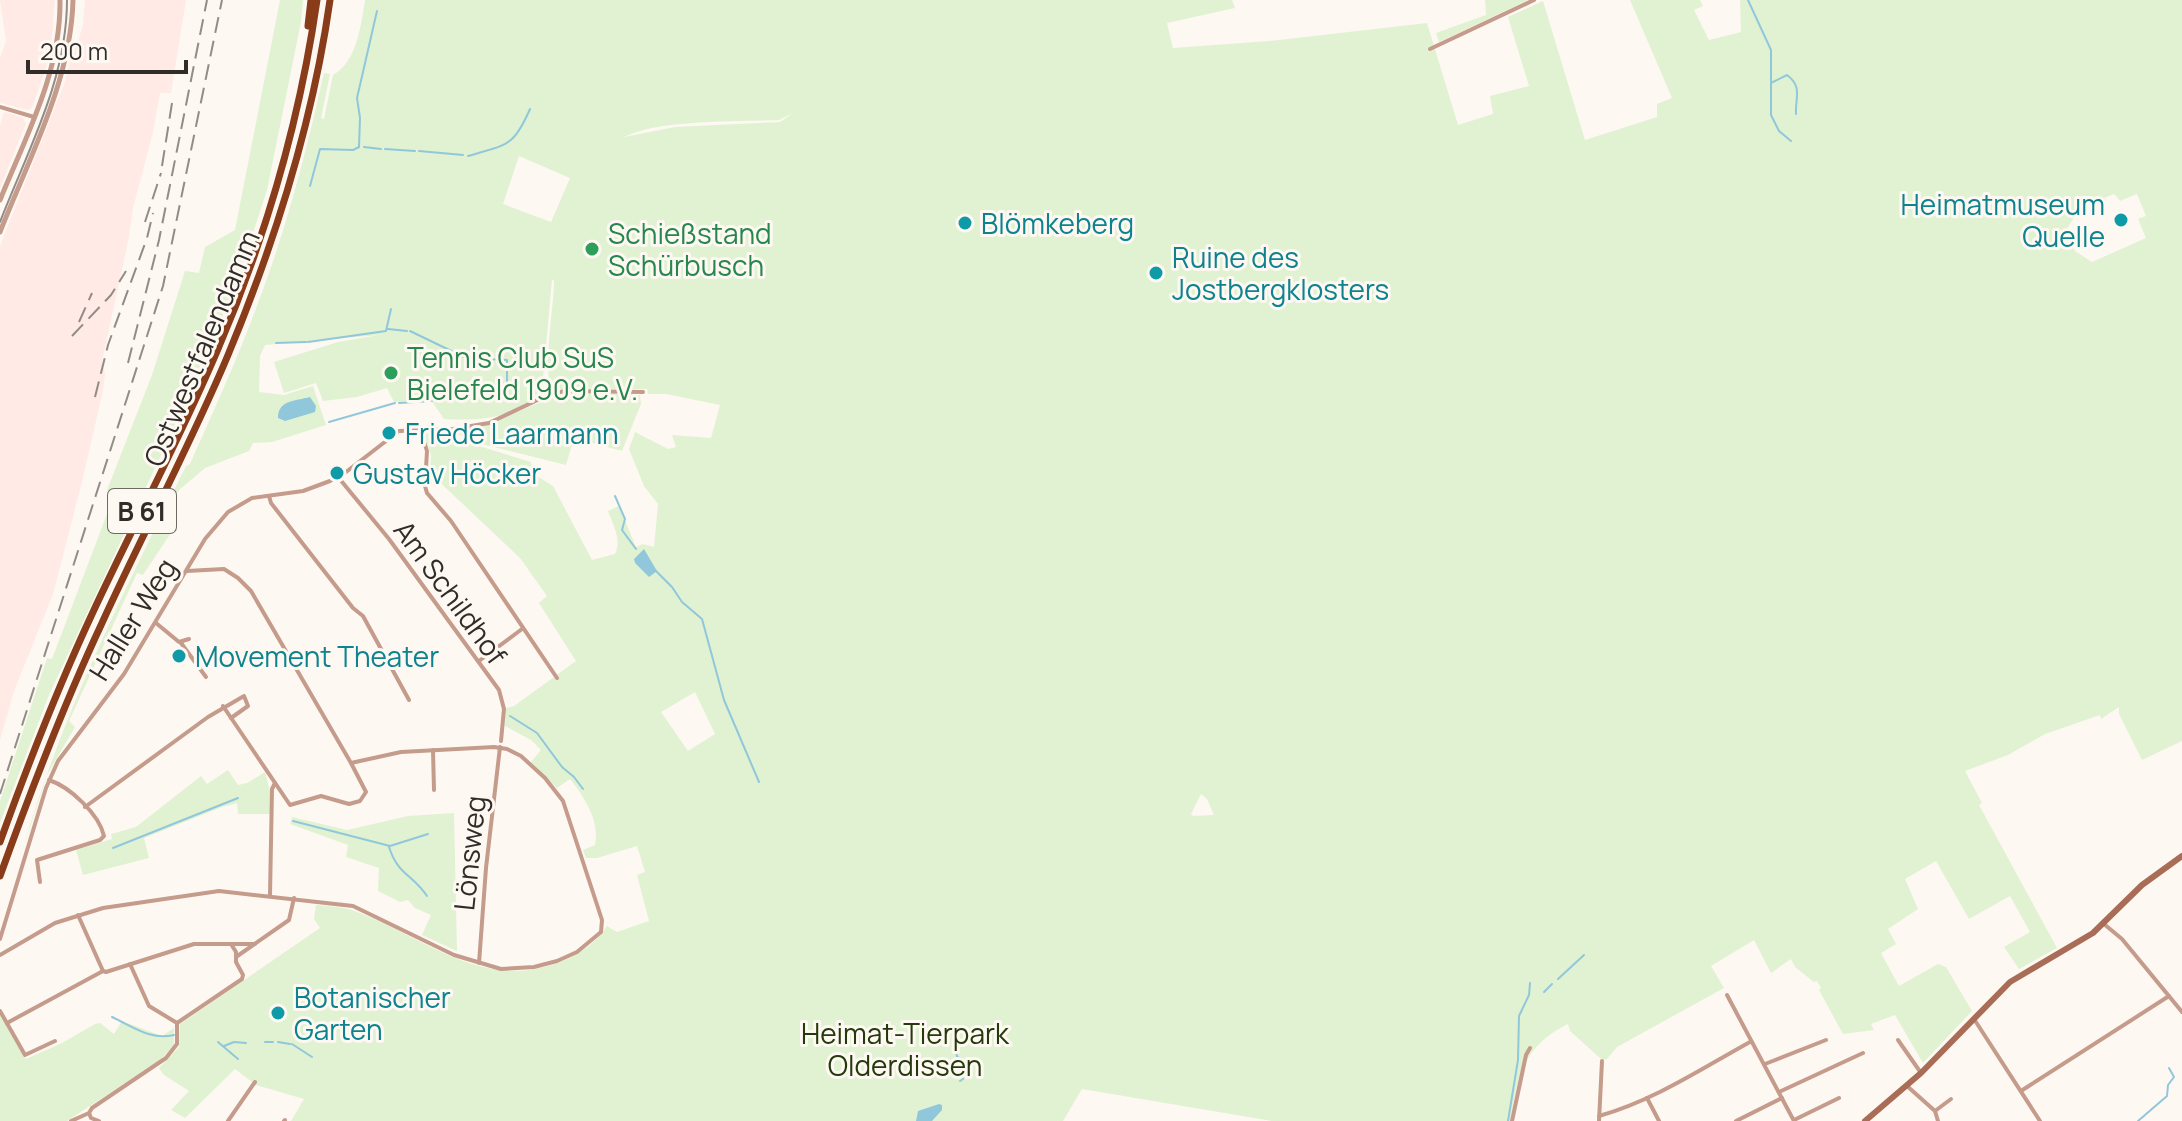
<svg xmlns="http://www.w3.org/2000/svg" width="2182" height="1121" viewBox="0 0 2182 1121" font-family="Manrope,sans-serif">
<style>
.industrial{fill:#ffeae5}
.green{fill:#e0f2d2;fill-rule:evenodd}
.water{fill:#91c7db}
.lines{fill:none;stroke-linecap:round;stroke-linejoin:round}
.stream{stroke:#91c7db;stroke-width:2}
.minor{stroke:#c59b8c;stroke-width:4}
.tertiary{stroke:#c59b8c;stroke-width:5}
.secondary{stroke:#a96d57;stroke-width:6}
.trunk{stroke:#883c1a;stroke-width:7}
.tram{stroke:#918c88;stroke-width:2}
.rail{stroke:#918c88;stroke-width:2;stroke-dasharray:16 8;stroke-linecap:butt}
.culture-dot{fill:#0f9aa8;stroke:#fef8f2;stroke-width:3}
.leisure-dot{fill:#2e9e5b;stroke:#fef8f2;stroke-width:3}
.labels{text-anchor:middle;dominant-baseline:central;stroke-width:6;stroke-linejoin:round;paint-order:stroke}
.shield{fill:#fef8f2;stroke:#6e6965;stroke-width:2}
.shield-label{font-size:26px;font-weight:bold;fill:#302c29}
.culture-label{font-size:28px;fill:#0d838f;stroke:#fef8f2;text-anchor:start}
.leisure-label{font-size:28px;fill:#27864d;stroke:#fef8f2;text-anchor:start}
.street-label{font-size:28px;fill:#302c29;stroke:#fef8f2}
.park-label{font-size:28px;fill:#253a0c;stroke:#fef8f2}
</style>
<rect width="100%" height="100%" fill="#fef8f2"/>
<!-- industrial -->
<g class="industrial">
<path d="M0,0H55L50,56L32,108L28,110L0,103V58L6,41Z"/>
<path d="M85,0H186L171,93H160L153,132L133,208L129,237L102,361L105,374L103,390L82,482L53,594L14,691L0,740V246L65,82L74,44L78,42L83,24Z"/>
<path d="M4,112L22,117L26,123L0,188V126Z"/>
</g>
<!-- green -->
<g class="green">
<path d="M280,0H303L301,22L267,190L242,267L203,365L49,695L0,823V801L47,658L52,659L115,493L107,490L152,375L185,271L199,273L205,247L235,230Z"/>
<path d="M365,0H1232L1235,8L1167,23L1173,48L1269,41L1427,23L1458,125L1493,114L1490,96L1529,86L1508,17L1543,1L1585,140L1657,117V104L1672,98L1630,0H1700L1703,6L1694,10L1709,40L1741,32L1740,0H2182V741L2142,760L2119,714V707L2101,719L2100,715L2045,734L2008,755L1965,771L1982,803L1979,805L2057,948L2019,969L2004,947L2030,932L2010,896L1969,919L1936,861L1905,879L1918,909L1888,929L1896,944L1881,953L1899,986L1938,964L1946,967L1972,1011L1923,1063L1895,1015L1871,1024L1874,1030L1843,1034L1819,990L1821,988L1817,981L1814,982L1795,967L1791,959L1771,973L1754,940L1711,966L1724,988L1617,1047L1606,1060L1600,1058L1570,1031L1568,1024C1522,1047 1519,1075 1510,1121H1272L1082,1089L1063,1121H291L304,1099L256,1085L235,1069L185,1118L171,1110L189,1091L164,1075L159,1068L179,1047L180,1024L320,928L314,919L316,905C328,906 341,907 352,910C425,936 483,995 565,960C582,952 597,942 607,926L617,932L649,921L637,875L645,872L637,846L597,858H586L583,850L595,845C600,821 585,798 570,779L557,788L531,762L541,750L531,740L505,726L506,708L514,706L576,661L539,603L547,596L520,558L430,473L431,455L425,437L427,433L446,436L531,462L532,473L553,486L592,560L615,554C622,540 613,525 608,511L619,506L636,547L643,544L654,547L658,504L644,486L629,449L635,432L668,449L676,447L672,435L711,438L720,405L666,394H648L647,389H555L551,387C543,368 554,306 554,281L552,279L542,390C516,419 479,421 444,419L431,400L394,402L387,388L357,397L323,401L316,383L284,393L274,362L338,342L379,335L265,345L260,356L259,392L284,395L313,386L326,425L272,442L253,443L249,451L205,468L179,490L161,525L171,533L143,575L137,573L69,721L75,727L47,775L23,849C61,715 124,591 186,466L190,464C215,408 240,353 261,295C288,223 307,148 324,73L330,74L321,118L324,119L333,75C357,62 361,25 365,0ZM793,113L780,122L675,127L624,137C660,119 737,122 779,120ZM519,156L570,178L551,222L503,204ZM2114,194L2120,201L2137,194L2146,216L2138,219L2146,238L2092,262L2075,251L2065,232L2080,208ZM695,692L715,734L688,751L661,712ZM1201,794L1207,799L1214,815L1193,816L1191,814Z"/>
<path d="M1485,0H1528L1439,42L1436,33L1486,15Z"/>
<path d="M583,392L640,395L641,404L622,451L574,438L566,465L478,443L457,434L460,430C505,425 538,395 583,392Z"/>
<path d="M228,770L238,785L247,783L265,772L270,791V814H238L237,803L222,807L144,838L149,858L83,875L76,850L112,839L111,834L136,827L201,776L207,784Z"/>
<path d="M454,813L457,951L422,935L431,915L415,908L408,900L400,902L378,891L379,868L346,857L348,845L290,824L292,817L347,830L408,816Z"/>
<path d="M0,1014L26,1059L62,1043L95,1024L100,1023L114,1034L122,1021L162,1036L174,1028V1045L160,1060L67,1121H0Z"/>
</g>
<!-- water -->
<g class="water">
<path d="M310,397L316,406L315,412L285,421L278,418C278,400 295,401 310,397Z"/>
<path d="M644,549L657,571L649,577L635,563L634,559Z"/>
<path d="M939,1104L942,1105V1110L932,1121H916L918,1111Z"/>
</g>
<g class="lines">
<!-- stream -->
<g class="stream">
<path d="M1748,0L1771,50V115L1779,131L1791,141"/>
<path d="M1771,83L1787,75C1803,87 1795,98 1796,114"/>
<path d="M359,147L360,118L357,98L377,11"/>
<path d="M364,147L381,149"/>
<path d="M385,149L415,151"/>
<path d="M419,151L463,155"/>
<path d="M468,156C507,144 513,148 530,109"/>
<path d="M310,186L320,149L353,150L359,147"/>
<path d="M388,329L407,331"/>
<path d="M410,331L466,358L507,360V399"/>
<path d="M308,342L386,331L391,309"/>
<path d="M276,343L306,342"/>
<path d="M399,403L432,401"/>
<path d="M329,422L395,403"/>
<path d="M615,496L625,519L622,530L636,549"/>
<path d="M655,570L672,587L682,602L702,619L724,700L759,782"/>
<path d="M510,716L537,733L562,767L574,777L583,789"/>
<path d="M293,821L390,846L428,834"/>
<path d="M389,847C398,875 412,874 427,896"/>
<path d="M113,848L238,798"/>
<path d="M1558,979L1584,955"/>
<path d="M1544,992L1552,984"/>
<path d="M112,1017C132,1026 151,1041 174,1035"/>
<path d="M218,1042L238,1059"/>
<path d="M265,1042H273"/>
<path d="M278,1042L290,1044"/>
<path d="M292,1044L312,1057"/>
<path d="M224,1046L234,1042L246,1043"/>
<path d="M956,1047L957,1057L962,1059L963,1079L960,1081"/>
<path d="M1508,1121L1518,1060L1519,1016L1529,995L1530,983"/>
<path d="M2138,1121L2167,1096L2168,1085L2174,1077L2169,1068"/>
</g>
<!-- minor -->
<g class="minor">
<path d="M1430,49L1534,0"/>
<path d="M0,107L34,117"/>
<path d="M420,429L427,451L425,486L427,493L451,521L557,678"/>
<path d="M338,477L389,539L499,690L504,709L501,741"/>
<path d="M269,496L271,503L353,608L363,616L409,700"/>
<path d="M156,623L179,642L189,639"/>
<path d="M181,643L206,677"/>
<path d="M479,661L522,629"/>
<path d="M223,706L290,805L321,796L349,804L360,801L366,792L351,763"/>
<path d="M433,750L434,790"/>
<path d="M85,807L208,717L244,696L248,706L231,718"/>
<path d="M40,882L37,860L100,840L104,836C99,814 70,787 49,780"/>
<path d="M270,895L272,789L275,783"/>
<path d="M78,915L103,971L106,972L194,944H255"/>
<path d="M2104,924L2122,939L2182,1012"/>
<path d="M0,939L46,788L58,761L124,674L205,539L228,512L252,498L303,491L330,481L346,472L399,431L453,429L489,423L546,396L564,391L643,392"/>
<path d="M0,955L55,923L103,908L219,891L353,906L454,955L501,969L534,967L557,961L577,952L601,932L602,920L563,801L545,778L521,756L507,749L494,747L401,752L351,763L251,591L238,578L224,569L187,571"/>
<path d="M236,957L289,920L294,898"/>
<path d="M479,963L486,868L500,747"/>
<path d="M130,964L149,1006L177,1023"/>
<path d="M1727,995L1794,1121"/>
<path d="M0,1011L25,1055L55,1041"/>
<path d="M1974,1019L2040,1121"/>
<path d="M7,1023L103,971"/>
<path d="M177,1023L242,979L243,975L236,962V952L231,944"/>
<path d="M1898,1040L1921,1073"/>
<path d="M1765,1064L1826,1040"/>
<path d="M1907,1086L1935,1111L1938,1121"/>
<path d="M2021,1091L2169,996"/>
<path d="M1779,1092L1863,1053"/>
<path d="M1647,1098L1659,1121"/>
<path d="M1935,1111L1951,1099"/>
<path d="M89,1113L91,1118L99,1121"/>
<path d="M1599,1116C1653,1101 1701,1069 1750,1042"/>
<path d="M1794,1120L1839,1098"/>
<path d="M71,1121L89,1113L92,1108L166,1058L177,1044V1023"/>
<path d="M228,1121L255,1082"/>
<path d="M284,1121L285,1120"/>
<path d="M1512,1121L1526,1055L1530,1048"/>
<path d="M1599,1121L1602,1061"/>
<path d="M1736,1121L1782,1098"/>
</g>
<!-- tertiary -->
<g class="tertiary">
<path d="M0,200C26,136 61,72 60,0"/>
<path d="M0,232C29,158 71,81 73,0"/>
</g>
<!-- secondary -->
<path class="secondary" d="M1865,1121L1921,1073L2010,982L2093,933L2142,885L2182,856"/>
<!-- trunk -->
<g class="trunk">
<path d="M308,26L311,0"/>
<path d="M0,842C28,764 58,687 93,612C134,524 180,439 218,349C265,239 300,119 317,0"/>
<path d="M0,876C31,790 63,706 102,623C143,533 190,446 228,355C275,242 313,121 330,0"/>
</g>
<!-- tram -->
<path class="tram" d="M0,222C28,150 67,79 67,0"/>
<!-- rail -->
<g class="rail">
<path d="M162,166L172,103"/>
<path d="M145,222L161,173"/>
<path d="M79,322L92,293"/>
<path d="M72,336L111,295L126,271"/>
<path d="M128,363L159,240L207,0"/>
<path d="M95,397L108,345L147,238L153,213"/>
<path d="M0,794L163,286L222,0"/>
</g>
</g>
<!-- markers -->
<g class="culture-dot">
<circle cx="2121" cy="220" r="8"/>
<circle cx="965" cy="223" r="8"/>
<circle cx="1156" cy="273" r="8"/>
<circle cx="389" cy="433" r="8"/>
<circle cx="337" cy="473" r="8"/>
<circle cx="179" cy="656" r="8"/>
<circle cx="278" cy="1013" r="8"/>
</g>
<g class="leisure-dot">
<circle cx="592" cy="249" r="8"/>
<circle cx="391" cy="373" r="8"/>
</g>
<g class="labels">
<!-- shield labels -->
<rect class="shield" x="108" y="489" width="68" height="44" rx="6"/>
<g class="shield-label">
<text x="142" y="511">B 61</text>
</g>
<!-- culture labels -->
<g class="culture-label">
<text x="2105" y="204" text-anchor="end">Heimatmuseum<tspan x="2105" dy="32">Quelle</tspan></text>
<text x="981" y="223">Blömkeberg</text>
<text x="1172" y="257">Ruine des<tspan x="1172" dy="32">Jostbergklosters</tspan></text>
<text x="405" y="433">Friede Laarmann</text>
<text x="353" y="473">Gustav Höcker</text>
<text x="195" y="656">Movement Theater</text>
<text x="294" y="997">Botanischer<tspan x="294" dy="32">Garten</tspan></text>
</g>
<!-- leisure labels -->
<g class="leisure-label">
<text x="608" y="233">Schießstand<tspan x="608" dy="32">Schürbusch</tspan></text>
<text x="407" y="357">Tennis Club SuS<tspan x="407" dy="32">Bielefeld 1909 e.V.</tspan></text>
</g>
<!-- street labels -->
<g class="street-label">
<text transform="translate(201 348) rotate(-67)">Ostwestfalendamm</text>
<text transform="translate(451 592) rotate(54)">Am Schildhof</text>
<text transform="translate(132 619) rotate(-58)">Haller Weg</text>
<text transform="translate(469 853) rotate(-84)">Lönsweg</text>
</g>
<!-- park labels -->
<g class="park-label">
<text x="905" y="1033">Heimat-Tierpark<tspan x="905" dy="32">Olderdissen</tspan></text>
</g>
</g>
<!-- scale -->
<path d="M28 60v12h158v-12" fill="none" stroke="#302c29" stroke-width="4"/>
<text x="40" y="60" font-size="24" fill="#302c29" stroke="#fef8f2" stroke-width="6" paint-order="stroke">200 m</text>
</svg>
